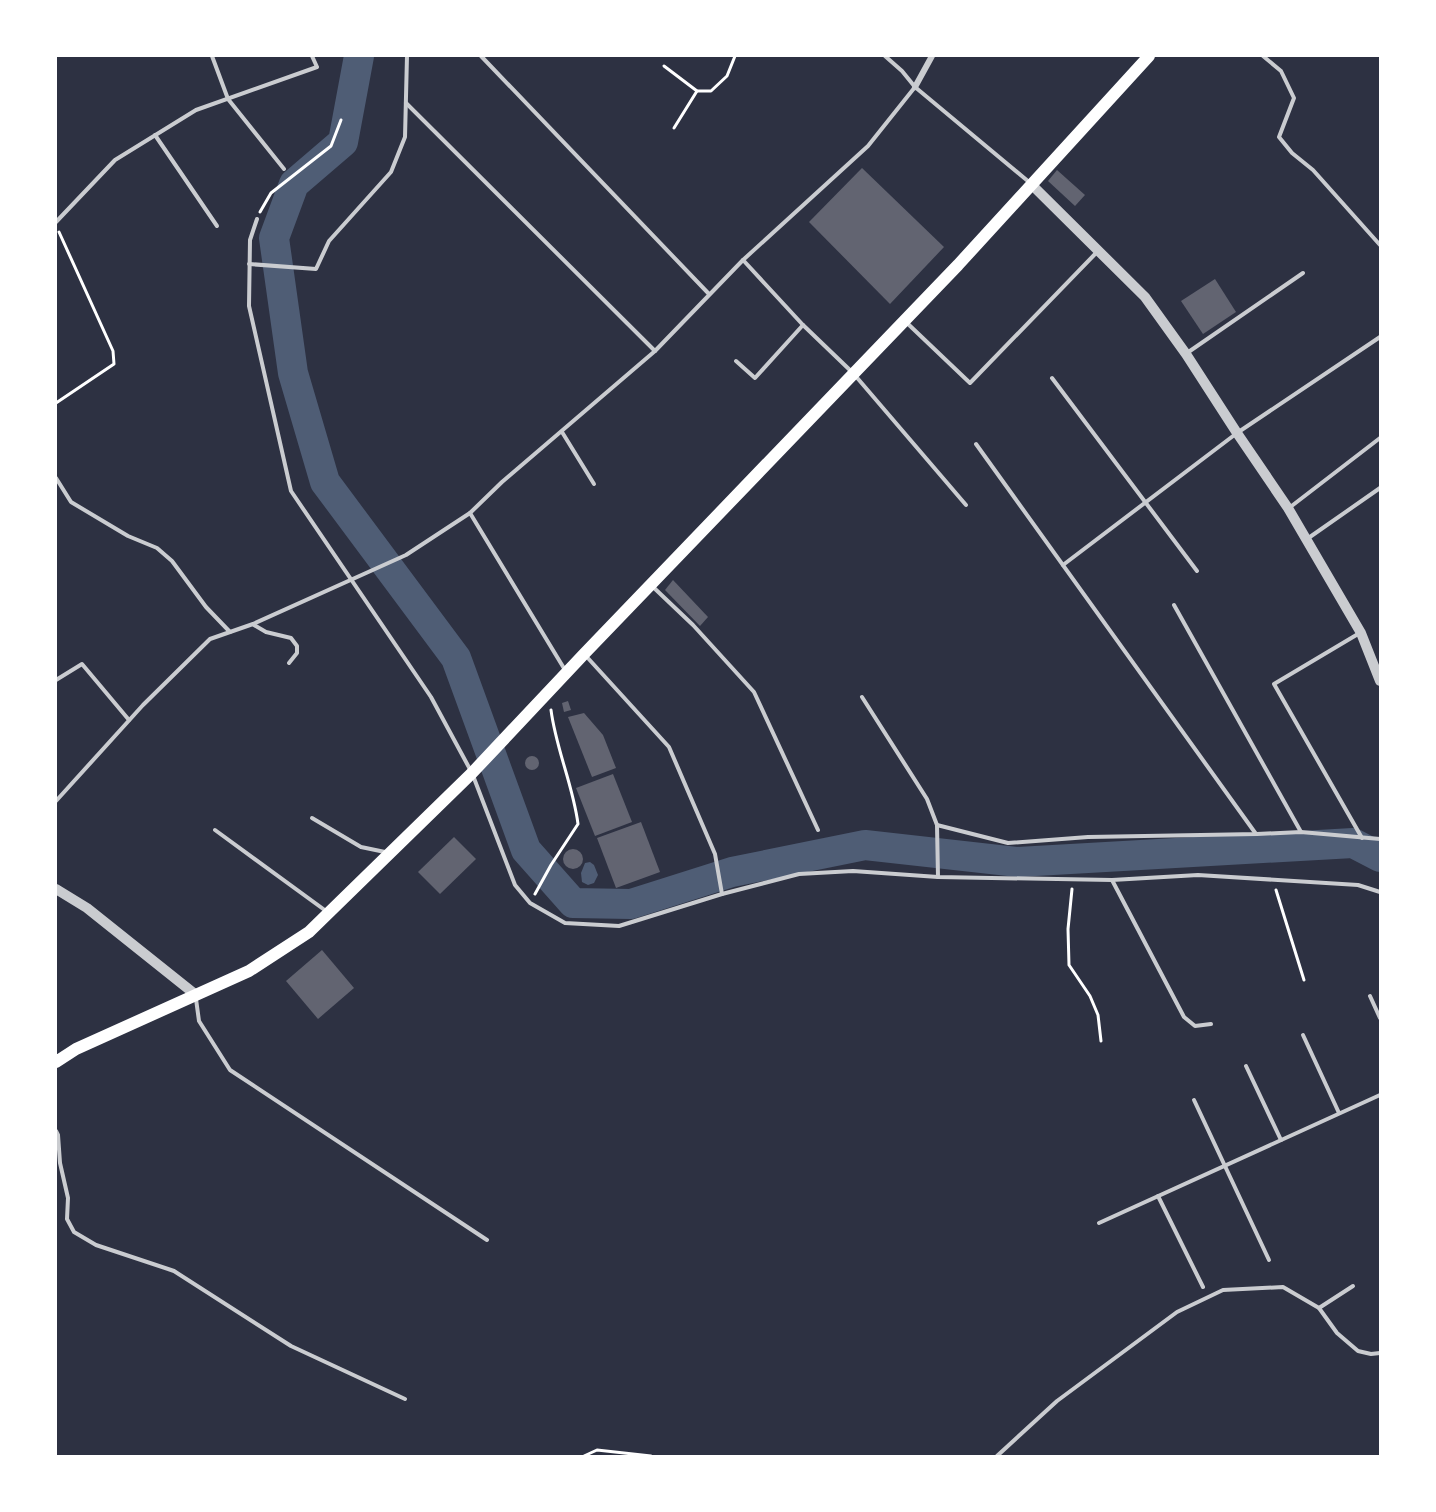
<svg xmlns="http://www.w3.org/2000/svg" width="1436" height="1512" viewBox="0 0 1436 1512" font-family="'DM Sans',sans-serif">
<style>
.water{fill:#4f5d75}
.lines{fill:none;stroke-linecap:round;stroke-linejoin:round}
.river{stroke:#4f5d75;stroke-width:30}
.building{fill:#626471}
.path{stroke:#fff;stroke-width:3}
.service{stroke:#caccd0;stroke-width:4}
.minor{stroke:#caccd0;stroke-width:6}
.tertiary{stroke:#caccd0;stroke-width:10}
.secondary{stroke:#fff;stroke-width:12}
</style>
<rect width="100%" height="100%" fill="#2d3142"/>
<!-- water -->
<path class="water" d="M590,862L594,865L598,875L594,883L588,885L582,882L581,873L585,863Z"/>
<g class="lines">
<!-- river -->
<path class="river" d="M359,56L343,142L294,184L274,238L293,373L325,482L456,658L526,850L573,903L631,904L732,872L865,845L1018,862L1353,843L1380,857"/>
</g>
<!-- building -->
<g class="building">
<path d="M862,168L944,247L890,304L809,222Z"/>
<path d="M1057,170L1085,195L1075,206L1048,181Z"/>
<path d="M1215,279L1236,312L1203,334L1181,301Z"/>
<path d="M673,580L708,617L700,626L665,590Z"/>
<path d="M568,701L571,710L564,712L562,703Z"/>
<path d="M584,713L603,735L616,768L592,777L568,717Z"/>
<circle cx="532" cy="763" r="7"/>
<path d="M613,774L632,822L595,836L576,788Z"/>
<path d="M641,822L660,872L616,888L597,838Z"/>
<path d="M454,837L476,859L440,894L418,872Z"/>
<circle cx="573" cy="859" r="10"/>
<path d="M322,950L354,988L318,1019L286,981Z"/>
</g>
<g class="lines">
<!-- path -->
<g class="path">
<path d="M664,66L697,91H711L727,76L735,56"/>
<path d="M674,128L697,91"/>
<path d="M260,212L271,193L331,146L341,120"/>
<path d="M56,403L114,364L113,351L59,232"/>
<path d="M1072,889L1068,929L1069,965L1090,996L1098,1015L1101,1041"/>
<path d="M1276,890L1304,980"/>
<path d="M535,894L551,865L578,824C573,785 556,749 551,710"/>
<path d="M584,1456L597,1450L651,1456"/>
</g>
<!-- service -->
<g class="service">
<path d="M212,56L228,99L284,169"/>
<path d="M481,56L709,294"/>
<path d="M885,56L902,71L915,87L1029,182"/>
<path d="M1263,56L1281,71L1294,98L1279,137L1292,153L1313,170L1380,245"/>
<path d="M406,103L655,351"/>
<path d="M155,135L217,226"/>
<path d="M257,219L250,240L249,306L291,491L431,697L472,773L515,885L530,903L565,923L619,926L722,894L799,874L853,871L938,877L1112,880L1198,875L1358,885L1380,892"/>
<path d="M56,222L115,160L196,110L317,67L312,56"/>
<path d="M743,260L803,325L853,373L966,505"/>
<path d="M249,264L316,269L329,241L391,172L405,137L407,56"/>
<path d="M907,323L970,383L1096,253"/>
<path d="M1187,353L1303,273"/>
<path d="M736,361L755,378L803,325"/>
<path d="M1052,378L1197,571"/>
<path d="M562,432L594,484"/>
<path d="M976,444L1256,834"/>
<path d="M56,478L71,502L128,536L157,548L172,561L206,607L230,632"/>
<path d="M1289,508L1380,438"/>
<path d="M470,513L565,670"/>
<path d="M1307,539L1380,488"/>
<path d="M1063,565L1237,433L1380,337"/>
<path d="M652,586L693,625L754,692L818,830"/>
<path d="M1174,605L1301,832"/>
<path d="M254,625L266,632L291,638L297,646V653L289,663"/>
<path d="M1358,634L1274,684L1362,838"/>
<path d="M586,656L669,747L715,854L722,894"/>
<path d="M56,680L82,664L129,720"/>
<path d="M862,697L927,799L937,825"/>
<path d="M56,801L143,705L210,639L253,624L406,555L470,513L502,482L655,351L743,260L868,146L915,87"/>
<path d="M312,818L361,847L385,852"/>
<path d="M215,830L326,911"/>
<path d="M938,877L937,825L1008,843L1088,837L1257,834L1301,832L1380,839"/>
<path d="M1112,880L1184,1017L1195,1026L1211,1024"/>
<path d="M1370,996L1380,1018"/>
<path d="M196,999L199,1021L230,1070L487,1240"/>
<path d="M1303,1035L1339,1113"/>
<path d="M1246,1066L1281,1140"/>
<path d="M1194,1100L1269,1260"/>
<path d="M56,1131L58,1135L60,1163L68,1198L67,1219L74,1232L96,1245L174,1271L291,1346L405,1399"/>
<path d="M1158,1196L1203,1287"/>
<path d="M1099,1223L1380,1095"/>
<path d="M1319,1308L1353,1286"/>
<path d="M997,1456L1057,1401L1177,1312L1223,1290L1283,1287L1319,1308L1337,1333L1358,1351L1371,1354L1380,1353"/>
</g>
<!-- minor -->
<path class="minor" d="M915,87L932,56"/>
<!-- tertiary -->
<g class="tertiary">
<path d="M1032,185L1145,297L1186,354L1237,433L1288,508L1361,633L1380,681"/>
<path d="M56,889L87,908L196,995"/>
</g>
<!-- secondary -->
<path class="secondary" d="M56,1062L76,1049L249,971L309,932L472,773L584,654L958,265L1149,56"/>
</g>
<!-- border -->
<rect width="1436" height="1512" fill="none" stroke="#ffffff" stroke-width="114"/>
</svg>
